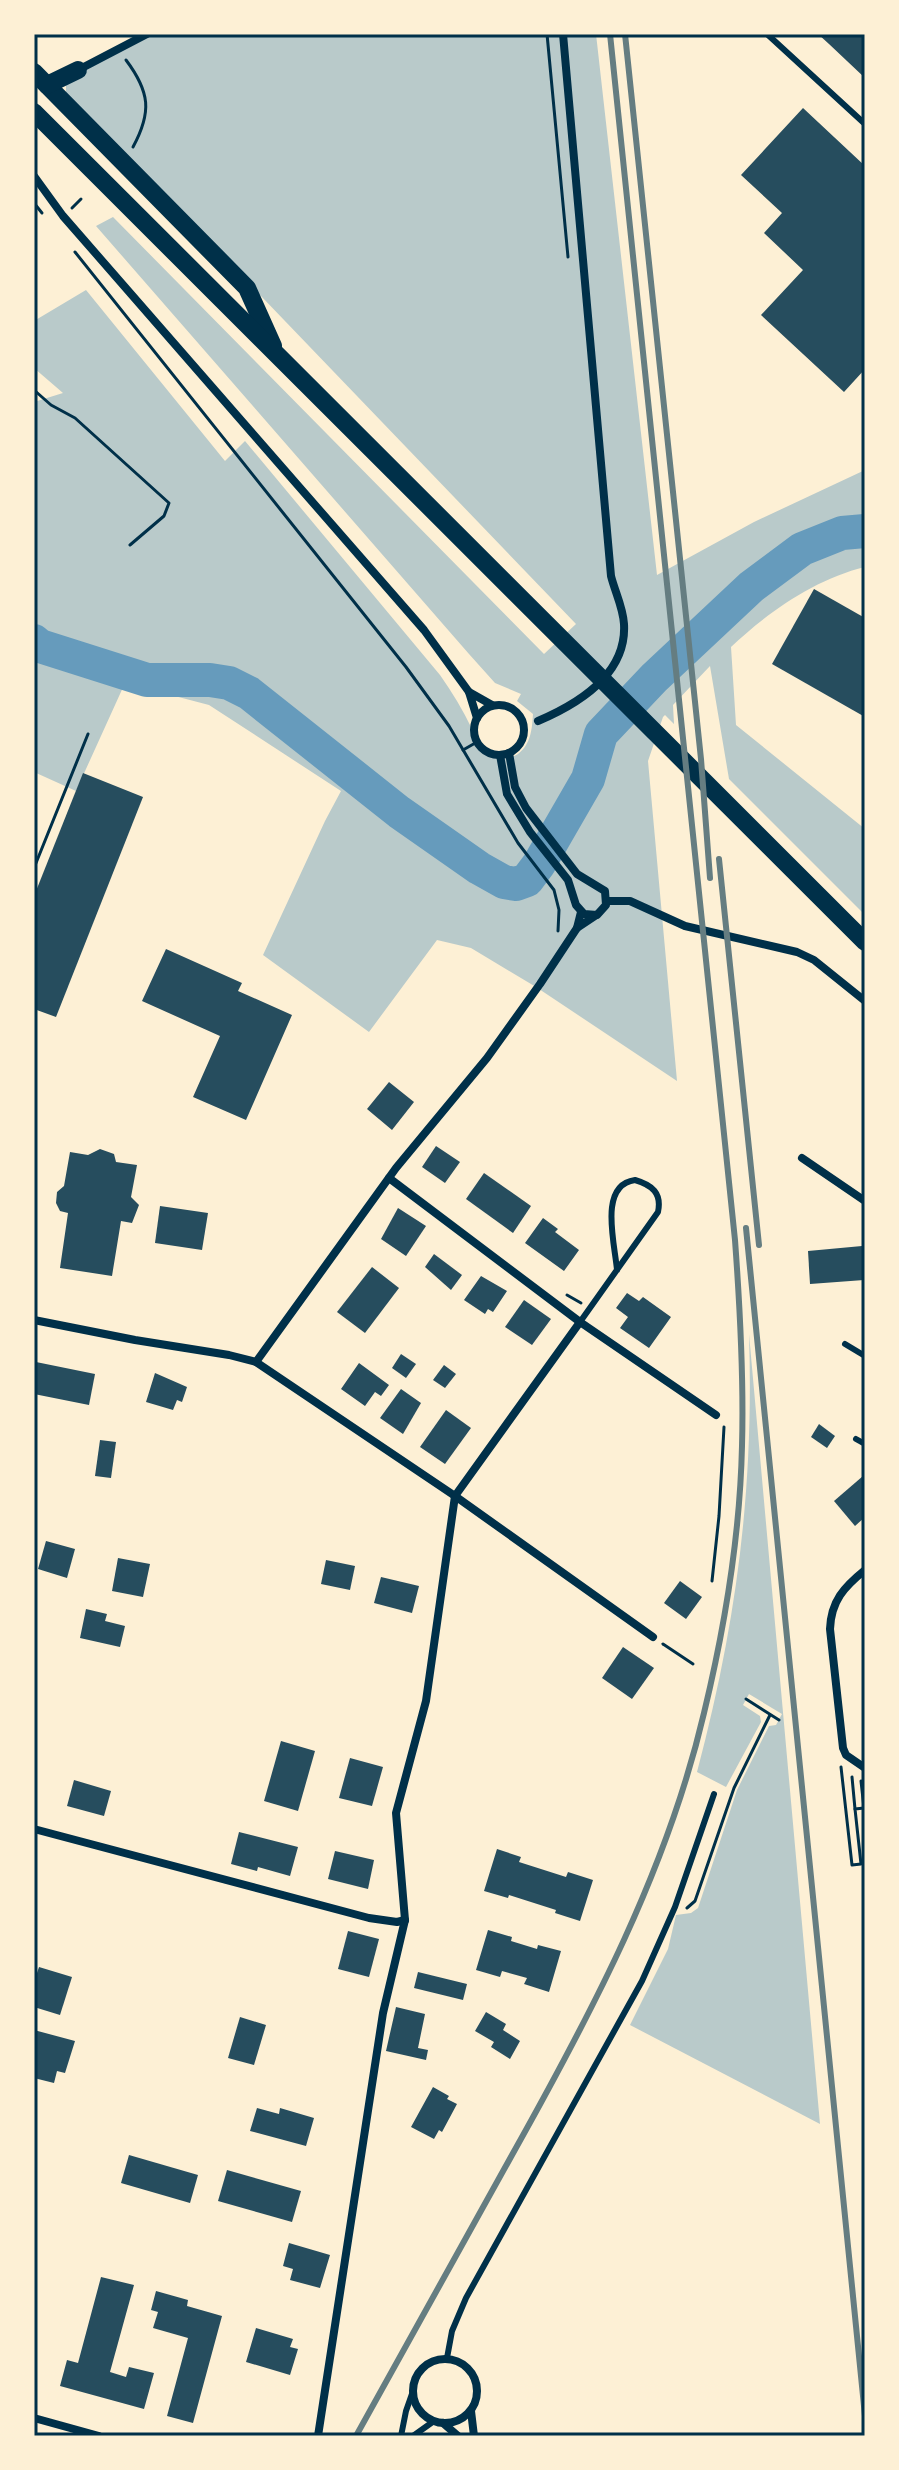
<svg xmlns="http://www.w3.org/2000/svg" width="899" height="2470" viewBox="0 0 899 2470" font-family="Roboto,sans-serif">
<style>
.green{fill:#b9caca}
.lines{fill:none;stroke-linecap:round;stroke-linejoin:round}
.river{stroke:#669bbc;stroke-width:34}
.building{fill:#264d5e}
.path{stroke:#003049;stroke-width:3}
.service{stroke:#003049;stroke-width:6}
.minor{stroke:#003049;stroke-width:8}
.primary{stroke:#003049;stroke-width:18}
.rail{stroke:#657d81;stroke-width:6}
.neatline{fill:none;stroke:#003049;stroke-width:3}
</style>
<rect width="100%" height="100%" fill="#fdf0d5"/>
<!-- green -->
<g class="green">
<path d="M147,34H596L657,575L754,522L865,470V567C815,579 768,612 731,647L736,725L865,829V915L729,779L710,666L673,705L674,724L665,715L663,717L648,761L677,1081L536,987L471,948L437,940L369,1032L263,955L325,821L341,791L209,705L125,683L76,791L34,772V402L63,393L34,368V321L86,290L225,461L245,441L440,675C452,692 463,710 472,729C476,736 478,746 483,752C491,760 509,760 518,754C531,744 532,729 533,714L517,701L521,694L495,683L469,654L96,226L113,217L544,654L576,624L66,93V83L78,70Z"/>
<path d="M749,1334L820,2124L630,2025L668,1949L676,1915L691,1913L698,1908L737,1790L769,1726L776,1725L782,1714L749,1694L743,1705L760,1716L761,1722L726,1787L697,1772C737,1621 754,1489 749,1334Z"/>
</g>
<g class="lines">
<!-- river -->
<path class="river" d="M34,641L40,646L147,680H210L229,683L249,693L399,812L479,868L504,882L516,884L527,880L539,864L588,779L601,734L654,678L751,587L802,549L842,533L865,531"/>
</g>
<!-- building -->
<g class="building">
<path d="M818,34H865V78L829,44Z"/>
<path d="M803,108L865,166V369L844,392L761,315L803,270L764,233L782,213L741,175Z"/>
<path d="M814,589L865,618V717L772,664Z"/>
<path d="M83,773L143,797L56,1017L34,1009V896Z"/>
<path d="M166,949L242,983L238,991L292,1015L246,1120L193,1097L220,1036L142,1001Z"/>
<path d="M389,1082L414,1102L392,1130L367,1109Z"/>
<path d="M436,1146L460,1162L445,1183L422,1167Z"/>
<path d="M100,1149L114,1154L116,1162L137,1165L131,1197L139,1205L132,1223L121,1221L112,1276L60,1268L68,1213L60,1211L56,1203L57,1192L64,1186L70,1152L88,1155Z"/>
<path d="M484,1173L531,1206L513,1233L466,1199Z"/>
<path d="M160,1206L208,1213L202,1250L155,1243Z"/>
<path d="M398,1208L426,1226L406,1256L381,1239Z"/>
<path d="M543,1218L558,1229L555,1232L579,1250L564,1271L525,1243Z"/>
<path d="M862,1246L864,1280L810,1284L808,1251Z"/>
<path d="M434,1254L462,1275L451,1290L425,1267Z"/>
<path d="M372,1267L399,1288L365,1333L337,1312Z"/>
<path d="M481,1276L507,1291L493,1312L488,1309L485,1314L464,1300Z"/>
<path d="M627,1293L639,1301L643,1297L671,1317L649,1348L620,1328L628,1317L616,1308Z"/>
<path d="M524,1300L551,1319L532,1345L505,1327Z"/>
<path d="M401,1354L416,1364L406,1378L392,1368Z"/>
<path d="M36,1362L95,1374L89,1405L34,1394Z"/>
<path d="M359,1363L389,1385L381,1396L375,1392L365,1406L341,1389Z"/>
<path d="M444,1365L456,1374L445,1388L433,1380Z"/>
<path d="M155,1373L187,1387L182,1402L177,1400L173,1410L146,1402Z"/>
<path d="M401,1389L421,1403L403,1434L380,1418Z"/>
<path d="M446,1410L471,1428L445,1464L420,1447Z"/>
<path d="M819,1424L835,1436L827,1448L811,1437Z"/>
<path d="M100,1440L116,1442L111,1478L95,1476Z"/>
<path d="M863,1476L865,1479V1517L855,1526L834,1501Z"/>
<path d="M46,1541L75,1549L67,1578L38,1569Z"/>
<path d="M118,1558L150,1564L143,1597L112,1591Z"/>
<path d="M326,1560L355,1566L350,1590L321,1584Z"/>
<path d="M381,1577L419,1586L412,1613L374,1603Z"/>
<path d="M680,1581L702,1597L686,1619L664,1603Z"/>
<path d="M86,1609L107,1614L105,1621L125,1626L120,1647L80,1638Z"/>
<path d="M623,1647L654,1668L632,1699L602,1678Z"/>
<path d="M281,1741L315,1751L298,1811L264,1801Z"/>
<path d="M350,1758L383,1767L372,1806L339,1798Z"/>
<path d="M74,1780L111,1791L104,1816L67,1806Z"/>
<path d="M239,1832L298,1847L290,1876L258,1867L257,1871L231,1864Z"/>
<path d="M497,1849L521,1857L519,1862L566,1877L568,1872L593,1880L580,1921L555,1913L556,1910L509,1895L508,1898L484,1891Z"/>
<path d="M335,1851L374,1860L368,1889L328,1879Z"/>
<path d="M488,1930L512,1937L511,1941L537,1949L538,1945L561,1951L549,1992L524,1984L527,1978L502,1971L500,1977L476,1970Z"/>
<path d="M348,1931L379,1939L369,1977L338,1969Z"/>
<path d="M39,1967L72,1977L60,2015L34,2007V1982Z"/>
<path d="M418,1972L467,1984L463,2000L414,1988Z"/>
<path d="M396,2007L425,2014L418,2048L428,2050L426,2060L386,2051Z"/>
<path d="M486,2012L506,2024L503,2030L520,2041L510,2059L491,2047L494,2042L475,2031Z"/>
<path d="M240,2017L266,2025L254,2065L228,2058Z"/>
<path d="M34,2030L75,2041L65,2073L57,2071L54,2083L34,2078Z"/>
<path d="M433,2087L449,2096L447,2099L457,2104L442,2132L439,2130L434,2139L411,2127Z"/>
<path d="M257,2108L279,2114L280,2108L314,2118L306,2146L250,2131Z"/>
<path d="M129,2155L198,2175L190,2203L121,2183Z"/>
<path d="M227,2170L301,2191L292,2222L218,2201Z"/>
<path d="M289,2243L330,2255L320,2288L290,2280L293,2269L283,2266Z"/>
<path d="M101,2277L134,2285L110,2372L126,2377L129,2367L154,2373L144,2409L60,2386L67,2360L78,2363Z"/>
<path d="M156,2291L188,2300L187,2306L222,2316L193,2423L167,2416L188,2338L153,2328L158,2312L151,2310Z"/>
<path d="M256,2328L293,2339L290,2347L298,2349L290,2375L246,2362Z"/>
</g>
<g class="lines">
<!-- path -->
<g class="path">
<path d="M547,34L568,257"/>
<path d="M126,60C150,92 152,112 133,147"/>
<path d="M34,203L42,213"/>
<path d="M72,208L81,199"/>
<path d="M75,252L406,667L449,726L518,843L554,890L559,910L558,931"/>
<path d="M34,390L51,405L75,418L169,503L164,516L130,545"/>
<path d="M463,750L477,742"/>
<path d="M34,868L88,734"/>
<path d="M567,1295L581,1303"/>
<path d="M712,1581L719,1516L724,1427"/>
<path d="M663,1644L693,1664"/>
<path d="M746,1699L779,1720"/>
<path d="M841,1767L852,1865L861,1864L855,1809L864,1808L861,1781"/>
<path d="M852,1777L855,1809"/>
<path d="M687,1908L695,1901L734,1788L770,1715"/>
</g>
<!-- service -->
<g class="service">
<path d="M767,34L865,124"/>
<path d="M580,1322L658,1212C662,1193 652,1185 635,1180C598,1185 615,1244 617,1270"/>
<path d="M845,1344L865,1356"/>
<path d="M856,1439L865,1444"/>
<path d="M447,2358L452,2331L466,2298L642,1981L675,1907L714,1794"/>
<path d="M401,2436L406,2411L413,2391"/>
<path d="M413,2436L434,2421"/>
</g>
<!-- minor -->
<g class="minor">
<path d="M78,70L147,34"/>
<path d="M34,176L63,216L424,630L469,692"/>
<circle cx="499" cy="730" r="25"/>
<path d="M477,718L469,692L492,705"/>
<path d="M538,721C578,704 627,675 624,624C623,607 615,592 611,576L563,34"/>
<path d="M500,755L507,794L530,832L568,880L576,905L584,914L597,915L606,905L605,891L577,874L526,808L515,787L509,753"/>
<path d="M607,901H630L685,926L797,952L814,960L865,1001"/>
<path d="M581,912L577,928L595,916"/>
<path d="M802,1158L865,1201"/>
<path d="M389,1178L580,1322L716,1415"/>
<path d="M34,1320L135,1340L229,1355L256,1362L455,1496L653,1637"/>
<path d="M256,1362L396,1168L487,1058L540,984L577,928"/>
<path d="M865,1570C844,1587 831,1601 830,1629L843,1748L846,1755L865,1768"/>
<path d="M34,1829L369,1918L397,1922L405,1920"/>
<circle cx="445" cy="2391" r="32"/>
<path d="M471,2411L474,2436"/>
<path d="M34,2418L99,2436"/>
<path d="M443,2423L458,2436"/>
<path d="M318,2436L383,2013L405,1920L396,1813L426,1701L455,1496L580,1322"/>
</g>
<!-- primary -->
<g class="primary">
<path d="M34,72L247,288L273,346"/>
<path d="M47,85L78,70"/>
<path d="M34,112L865,942"/>
</g>
<!-- rail -->
<g class="rail">
<path d="M625,34L701,759L710,878"/>
<path d="M719,859L759,1245"/>
<path d="M746,1228L865,2416"/>
<path d="M356,2436C408,2342 460,2248 512,2155C591,2014 667,1871 704,1713C725,1626 740,1535 742,1446C744,1377 740,1308 735,1240L610,34"/>
</g>
</g>
<!-- border -->
<rect width="899" height="2470" fill="none" stroke="#fdf0d5" stroke-width="72"/>
<rect x="36" y="36" width="827" height="2398" class="neatline"/>
</svg>
